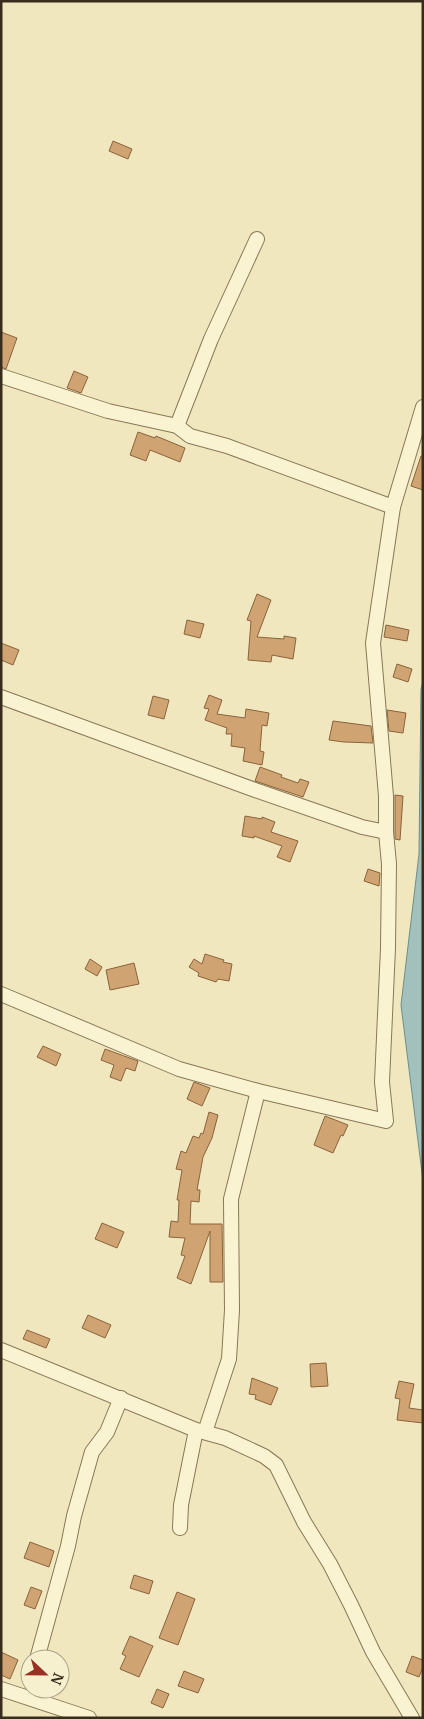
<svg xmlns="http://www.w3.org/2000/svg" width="424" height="1719" viewBox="0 0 424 1719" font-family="Merriweather,serif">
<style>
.water{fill:#a2c1bc;stroke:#69908a}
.building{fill:#d0a472;stroke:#8a633b}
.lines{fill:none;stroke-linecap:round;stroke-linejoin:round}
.street-casing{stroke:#897756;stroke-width:16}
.street{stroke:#faf3d2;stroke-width:14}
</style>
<rect width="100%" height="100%" fill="#f0e7bf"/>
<!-- water -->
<path class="water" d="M423,682V1181L401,1005L419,854L421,689Z"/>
<!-- building -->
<g class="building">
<path d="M113,141L132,149L128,159L109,151Z"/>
<path d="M1,332L17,338L6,369L1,367Z"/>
<path d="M74,371L88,377L81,393L67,388Z"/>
<path d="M138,432L155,438L156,436L185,448L180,462L150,450L146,461L130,455Z"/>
<path d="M421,456H423V490L411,486Z"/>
<path d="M257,594L271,600L257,637L284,639V636L296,638L293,659L272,655L271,662L248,660L251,621L247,620Z"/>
<path d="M187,620L204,624L200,638L184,634Z"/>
<path d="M386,625L409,630L407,641L384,637Z"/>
<path d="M1,643L19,650L13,665L1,660Z"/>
<path d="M397,664L412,669L408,682L393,677Z"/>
<path d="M209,695L222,700L217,714L245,718L246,709L269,713L267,726L262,725L260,751L264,752L262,765L243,761L245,748L231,746L232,734H226L227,728L205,720L209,709L204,708Z"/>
<path d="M153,696L169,700L164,719L148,715Z"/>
<path d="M387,710L406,713L403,733L389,731Z"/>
<path d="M333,721L371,726L373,743L344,742L329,740Z"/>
<path d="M260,767L282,775L281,777L298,783L300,779L309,782L303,797L255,781Z"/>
<path d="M395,795L403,796L400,840L395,839Z"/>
<path d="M245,816L262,819V817L275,822L271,832L298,841L290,862L277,857L282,846L254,836V838L242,836Z"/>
<path d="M368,869L380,873L379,886L364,881Z"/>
<path d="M205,954L224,960L223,962L232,964L229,981L218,979L216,982L198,976L199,973L189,967L194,959L202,964Z"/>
<path d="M90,959L102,967L97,976L85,969Z"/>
<path d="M134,963L139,984L110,990L106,970Z"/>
<path d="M43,1046L61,1054L56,1066L37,1057Z"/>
<path d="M105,1049L138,1061L135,1071L126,1068L121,1081L110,1077L114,1065L101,1060Z"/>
<path d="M194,1082L210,1088L202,1106L187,1099Z"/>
<path d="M209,1112L218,1115L212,1138L203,1157L197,1190H200L199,1202L191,1201L190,1224H222L223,1282H210V1231L191,1284L177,1278L185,1256L181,1255L185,1238L169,1237L171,1221L178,1222L179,1200H177L182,1170L176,1169L181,1151L186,1153L193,1136L199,1138L201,1133L203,1134Z"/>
<path d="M325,1116L348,1125L343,1136L341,1135L333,1153L314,1145Z"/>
<path d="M102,1223L124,1232L117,1248L95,1239Z"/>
<path d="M88,1315L111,1325L105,1338L82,1328Z"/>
<path d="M27,1330L50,1339L46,1348L23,1339Z"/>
<path d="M326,1363L328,1386L311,1387L310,1364Z"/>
<path d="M252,1378L278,1388L271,1405L255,1399L256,1395L249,1394Z"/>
<path d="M399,1381L414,1384L409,1408L423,1410V1423L397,1420L400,1399L395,1398Z"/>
<path d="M30,1542L54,1551L49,1567L24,1558Z"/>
<path d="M134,1575L153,1581L149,1594L130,1588Z"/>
<path d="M31,1587L42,1591L35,1609L24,1605Z"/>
<path d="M177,1592L195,1599L178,1645L159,1638Z"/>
<path d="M130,1636L153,1646L139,1677L120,1669L126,1656L122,1654Z"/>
<path d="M1,1652L18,1660L10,1679L1,1675Z"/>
<path d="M412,1656L423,1660V1667L419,1677L406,1672Z"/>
<path d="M184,1671L204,1679L198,1693L178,1686Z"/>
<path d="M157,1689L169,1694L163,1708L151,1703Z"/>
</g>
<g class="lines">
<defs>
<g id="street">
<path d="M1,376L108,411L177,426L190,436L227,446L393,507"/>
<path d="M177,426L211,339L257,239"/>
<path d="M1,697L255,790L362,827L386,832V796L373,643L393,507L423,407"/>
<path d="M1,994L179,1069L258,1091L386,1121L382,1082L388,948L389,864L386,832"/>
<path d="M1,1350L196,1430L225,1438L264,1456L276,1465L304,1522L330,1564L351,1605L373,1652L412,1718"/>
<path d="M205,1432L229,1359L232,1310L231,1199L258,1091"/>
<path d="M180,1528L181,1505L196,1430"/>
<path d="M37,1659L68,1546L74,1516L92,1452L107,1432L121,1398"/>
<path d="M1,1689L89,1718"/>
</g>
</defs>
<!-- street casing -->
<use href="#street" class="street-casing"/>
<!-- street -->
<use href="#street" class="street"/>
</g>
<!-- border -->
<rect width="424" height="1719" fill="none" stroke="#382c1c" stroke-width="5"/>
<!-- north arrow -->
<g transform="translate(45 1674) rotate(112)"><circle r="24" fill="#f7f0cf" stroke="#aba287"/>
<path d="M0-4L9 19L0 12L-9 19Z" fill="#9b2f23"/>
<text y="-8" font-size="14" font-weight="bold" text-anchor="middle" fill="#382c1c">N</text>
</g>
</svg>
